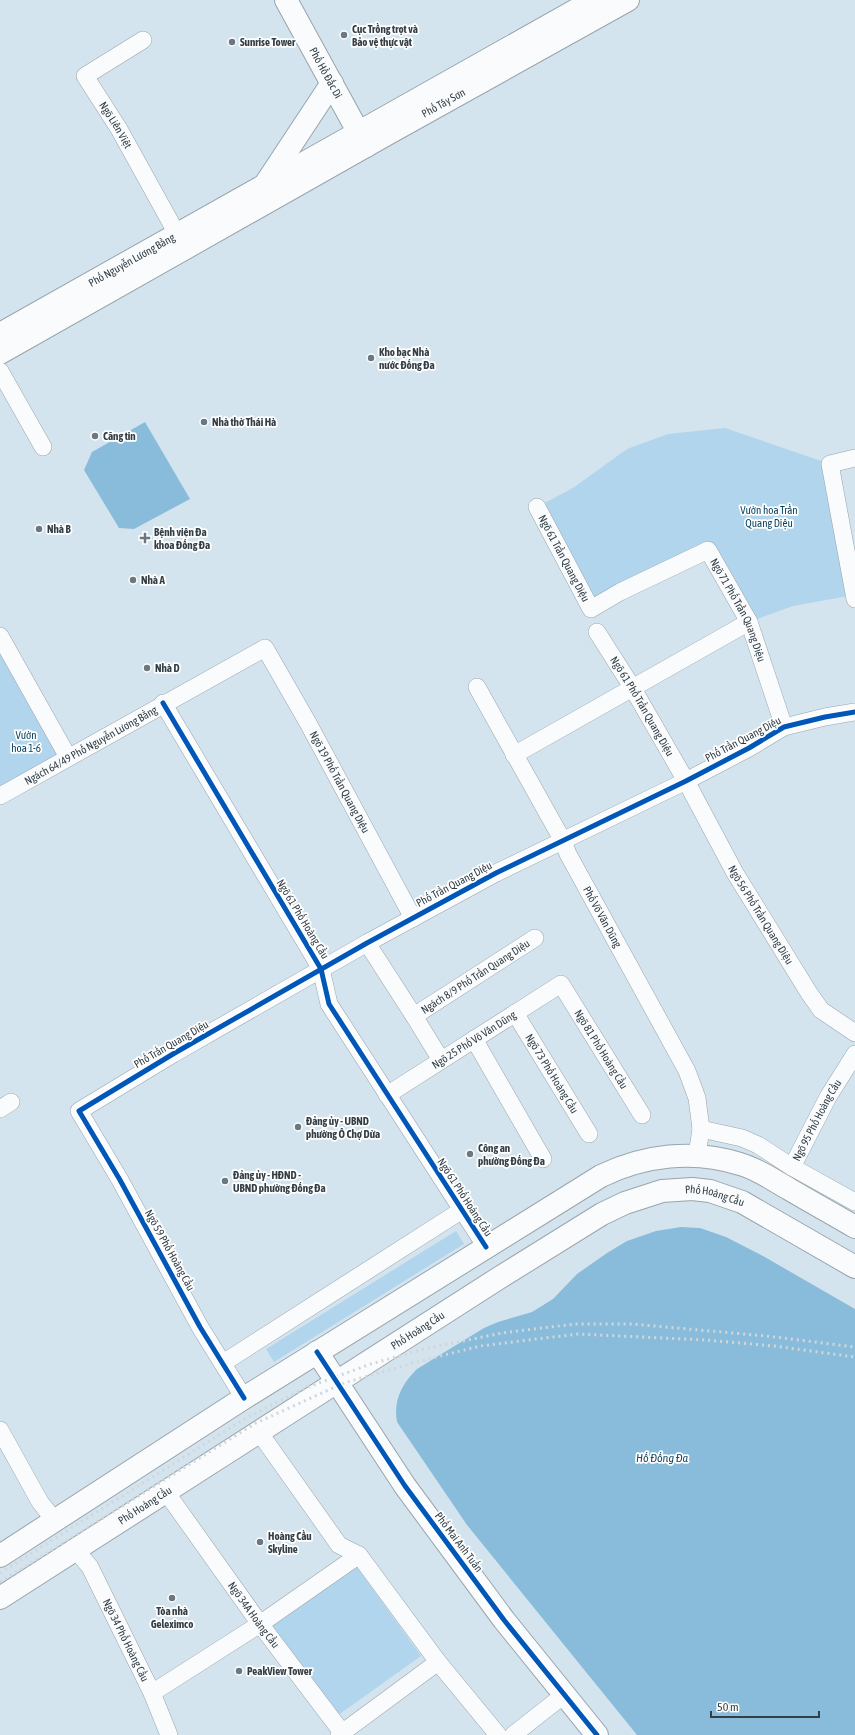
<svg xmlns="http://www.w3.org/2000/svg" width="855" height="1735" viewBox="0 0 855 1735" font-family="'Asap Condensed',sans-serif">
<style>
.green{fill:#b1d5ec}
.water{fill:#89bcdb}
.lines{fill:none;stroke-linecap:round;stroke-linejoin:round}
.street-casing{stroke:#99a4ac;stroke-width:18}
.secondary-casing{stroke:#99a4ac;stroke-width:24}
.primary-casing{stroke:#99a4ac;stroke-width:24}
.street{stroke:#f9fbfc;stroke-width:17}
.secondary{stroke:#f9fbfc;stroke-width:22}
.primary{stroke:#f9fbfc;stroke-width:22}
.rail{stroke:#d1d6da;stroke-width:3;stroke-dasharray:2 4;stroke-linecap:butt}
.cycleway-casing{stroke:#fff;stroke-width:8}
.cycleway{stroke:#0057b8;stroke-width:5}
.poi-dot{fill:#6b7881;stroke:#fff;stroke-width:1.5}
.labels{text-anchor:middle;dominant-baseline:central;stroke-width:3.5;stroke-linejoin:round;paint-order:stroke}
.poi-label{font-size:11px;font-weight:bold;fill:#333e46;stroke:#fff;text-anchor:start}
.street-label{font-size:11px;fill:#333e46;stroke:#fff}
.park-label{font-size:11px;fill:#053e59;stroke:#fff}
.water-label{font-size:12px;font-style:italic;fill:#194c68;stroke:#fff}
</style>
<rect width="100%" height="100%" fill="#d4e4ee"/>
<!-- green -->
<g class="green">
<path d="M725,428L830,464L854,595L793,606L749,622L708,550L591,609L537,507L573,488L627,449L668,434Z"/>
<path d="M0,646L61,752L0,788Z"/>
<path d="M456,1231L464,1244L274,1362L266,1349Z"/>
<path d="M356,1566L421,1656L337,1716L273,1626Z"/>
</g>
<!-- water -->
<g class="water">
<path d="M145,422L190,499L134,529L119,528L84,470L92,452Z"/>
<path d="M681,1227L700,1228L726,1237L763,1256L855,1309V1735H637L467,1525L397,1422C393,1400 402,1384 417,1369L484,1328L498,1322L532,1312L553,1299L577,1274L607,1253L627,1241L656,1231Z"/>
</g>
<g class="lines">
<defs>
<g id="street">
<path id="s1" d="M143,40L85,76L119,129L177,234"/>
<path d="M0,371L43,447"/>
<path d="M855,458L830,464L855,599"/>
<path id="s2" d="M537,507L591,609L620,592L708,550L749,622L784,727"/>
<path id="s3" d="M597,632L632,687L686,781L735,873L809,993L821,1010L855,1033"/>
<path d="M0,636L68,757"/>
<path id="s4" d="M477,687L563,841L568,854L687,1071L697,1098L701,1129L697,1155"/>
<path d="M163,703L321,969L329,1004L486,1247"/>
<path d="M514,755L749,622"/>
<path id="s5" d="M0,796L265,648L308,723L413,918"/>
<path d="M367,943L414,1016L441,1060"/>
<path id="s6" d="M515,1013L589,1134"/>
<path id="s7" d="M414,1016L535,938"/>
<path d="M474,1039L543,1159"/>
<path id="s8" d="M387,1095L561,984L642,1115"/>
<path d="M0,1109L11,1102"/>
<path d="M701,1129L742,1138L758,1145L792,1167L855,1202"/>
<path id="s9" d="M792,1167L828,1097L855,1054"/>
<path d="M223,1363L462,1210"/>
<path d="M244,1398L200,1327L120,1180L79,1111L173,1054L367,943L496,873L686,781L749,748L784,727L825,717L855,712"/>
<path d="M0,1430L40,1502L55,1521"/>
<path d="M259,1432L339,1545L359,1555L438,1662L498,1735"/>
<path id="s10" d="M166,1492L260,1624L344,1735"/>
<path id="s11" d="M75,1549L90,1567L152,1693L169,1735"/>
<path d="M152,1693L260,1624L359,1555"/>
<path d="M339,1735L438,1662"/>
<path d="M513,1735L564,1695"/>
</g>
<g id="secondary">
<path id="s12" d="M286,0L366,146"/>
<path d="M317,1352L405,1486L504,1620L597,1735"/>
<path d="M0,1556L244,1398L601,1176C644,1155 694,1149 740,1164C758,1169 773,1180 789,1189C811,1202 833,1214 855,1227"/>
<path id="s13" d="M0,1598L499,1278L602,1214L625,1203L662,1191L692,1189L710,1191L742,1202L855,1267"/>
</g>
<g id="primary">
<path d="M266,183L332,83"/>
<path id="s14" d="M0,334L594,0"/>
<path id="s15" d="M0,353L389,133L628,0"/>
</g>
</defs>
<!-- street casing -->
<use href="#street" class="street-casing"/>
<!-- secondary casing -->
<use href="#secondary" class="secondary-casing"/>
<!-- primary casing -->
<use href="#primary" class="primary-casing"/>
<!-- street -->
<use href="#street" class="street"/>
<!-- secondary -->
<use href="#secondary" class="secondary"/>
<!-- primary -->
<use href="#primary" class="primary"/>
<!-- rail -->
<g class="rail">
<path d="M0,1573L246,1418L308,1387L371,1364L424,1349L502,1333L575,1324H632L766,1336L855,1347"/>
<path d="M0,1582L256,1423L344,1383L413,1363L480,1346L578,1334L706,1340L774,1346L855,1357"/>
</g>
<defs>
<g id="cycleway">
<path d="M163,703L321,969L329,1004L486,1247"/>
<path d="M317,1352L405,1486L504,1620L597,1735"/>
<path d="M244,1398L200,1327L120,1180L79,1111L173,1054L367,943L496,873L686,781L749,748L784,727L825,717L855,712"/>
</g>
</defs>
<!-- cycleway casing -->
<use href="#cycleway" class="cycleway-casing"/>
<!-- cycleway -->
<use href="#cycleway" class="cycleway"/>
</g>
<!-- markers -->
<g class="poi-dot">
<circle cx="344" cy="35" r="4"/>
<circle cx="232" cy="42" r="4"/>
<circle cx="371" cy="358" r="4"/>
<circle cx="204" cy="422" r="4"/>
<circle cx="95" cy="436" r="4"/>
<circle cx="39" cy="529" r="4"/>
<path d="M143 532h4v4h4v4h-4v4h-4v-4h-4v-4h4z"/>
<circle cx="133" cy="580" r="4"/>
<circle cx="147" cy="668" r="4"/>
<circle cx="298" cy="1127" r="4"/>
<circle cx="470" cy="1154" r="4"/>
<circle cx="225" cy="1181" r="4"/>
<circle cx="260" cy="1542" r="4"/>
<circle cx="172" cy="1598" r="4"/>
<circle cx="239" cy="1671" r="4"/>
</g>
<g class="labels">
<!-- poi labels -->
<g class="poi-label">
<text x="352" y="29">Cục Trồng trọt và<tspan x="352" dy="13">Bảo vệ thực vật</tspan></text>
<text x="240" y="42">Sunrise Tower</text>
<text x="379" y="352">Kho bạc Nhà<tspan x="379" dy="13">nước Đống Đa</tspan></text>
<text x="212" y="422">Nhà thờ Thái Hà</text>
<text x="103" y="436">Căng tin</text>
<text x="47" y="529">Nhà B</text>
<text x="154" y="532">Bệnh viện Đa<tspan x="154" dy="13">khoa Đống Đa</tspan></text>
<text x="141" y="580">Nhà A</text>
<text x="155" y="668">Nhà D</text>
<text x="306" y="1121">Đảng ủy - UBND<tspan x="306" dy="13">phường Ô Chợ Dừa</tspan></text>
<text x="478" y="1148">Công an<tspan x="478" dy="13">phường Đống Đa</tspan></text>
<text x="233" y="1175">Đảng ủy - HĐND -<tspan x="233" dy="13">UBND phường Đống Đa</tspan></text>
<text x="268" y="1536">Hoàng Cầu<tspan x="268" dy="13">Skyline</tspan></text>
<text x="172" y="1611" text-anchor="middle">Tòa nhà<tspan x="172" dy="13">Geleximco</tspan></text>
<text x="247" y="1671">PeakView Tower</text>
</g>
<!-- street labels -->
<g class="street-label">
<text stroke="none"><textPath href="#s12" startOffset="83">Phố Hồ Đắc Di</textPath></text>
<text stroke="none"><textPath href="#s15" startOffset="509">Phố Tây Sơn</textPath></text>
<text stroke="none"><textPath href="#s1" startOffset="126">Ngõ Liên Việt</textPath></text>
<text stroke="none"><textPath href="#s14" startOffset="151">Phố Nguyễn Lương Bằng</textPath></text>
<text stroke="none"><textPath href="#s2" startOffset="58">Ngõ 61 Trần Quang Diệu</textPath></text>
<text stroke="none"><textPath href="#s2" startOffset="314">Ngõ 71 Phố Trần Quang Diệu</textPath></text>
<text stroke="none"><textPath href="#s3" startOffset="87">Ngõ 61 Phố Trần Quang Diệu</textPath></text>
<text transform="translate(743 739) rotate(-28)">Phố Trần Quang Diệu</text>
<text stroke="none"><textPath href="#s5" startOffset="104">Ngách 64/49 Phố Nguyễn Lương Bằng</textPath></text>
<text stroke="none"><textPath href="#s5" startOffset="457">Ngõ 19 Phố Trần Quang Diệu</textPath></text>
<text transform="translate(454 884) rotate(-28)">Phố Trần Quang Diệu</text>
<text stroke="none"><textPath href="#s3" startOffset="327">Ngõ 56 Phố Trần Quang Diệu</textPath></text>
<text stroke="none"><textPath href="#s4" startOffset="262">Phố Võ Văn Dũng</textPath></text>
<text transform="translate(303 919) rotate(59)">Ngõ 61 Phố Hoàng Cầu</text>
<text stroke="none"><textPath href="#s7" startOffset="73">Ngách 8/9 Phố Trần Quang Diệu</textPath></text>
<text stroke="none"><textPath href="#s8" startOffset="103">Ngõ 25 Phố Võ Văn Dũng</textPath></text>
<text transform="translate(171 1044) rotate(-30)">Phố Trần Quang Diệu</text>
<text stroke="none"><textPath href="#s8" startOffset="283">Ngõ 81 Phố Hoàng Cầu</textPath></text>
<text stroke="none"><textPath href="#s6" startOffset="71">Ngõ 73 Phố Hoàng Cầu</textPath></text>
<text stroke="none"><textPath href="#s9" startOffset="53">Ngõ 95 Phố Hoàng Cầu</textPath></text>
<text transform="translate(465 1197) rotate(57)">Ngõ 61 Phố Hoàng Cầu</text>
<text stroke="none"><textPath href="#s13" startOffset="832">Phố Hoàng Cầu</textPath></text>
<text transform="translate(170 1250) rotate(61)">Ngõ 59 Phố Hoàng Cầu</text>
<text stroke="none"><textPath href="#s13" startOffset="496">Phố Hoàng Cầu</textPath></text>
<text stroke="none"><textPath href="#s13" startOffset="172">Phố Hoàng Cầu</textPath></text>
<text transform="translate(459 1542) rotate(53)">Phố Mai Anh Tuấn</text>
<text stroke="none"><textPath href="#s10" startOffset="151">Ngõ 34A Hoàng Cầu</textPath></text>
<text stroke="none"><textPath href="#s11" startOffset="105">Ngõ 34 Phố Hoàng Cầu</textPath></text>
</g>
<!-- park labels -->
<g class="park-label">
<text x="769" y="510">Vườn hoa Trần<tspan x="769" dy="13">Quang Diệu</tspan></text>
<text x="26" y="735">Vườn<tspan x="26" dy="13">hoa 1-6</tspan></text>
</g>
<!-- water labels -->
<g class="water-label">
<text x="662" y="1458">Hố Đống Đa</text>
</g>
</g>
<!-- scale -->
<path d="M711 1711v6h108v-6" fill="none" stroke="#333e46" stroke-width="2"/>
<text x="717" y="1711" font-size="12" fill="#333e46" stroke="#ffffff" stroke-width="3" paint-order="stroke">50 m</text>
</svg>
